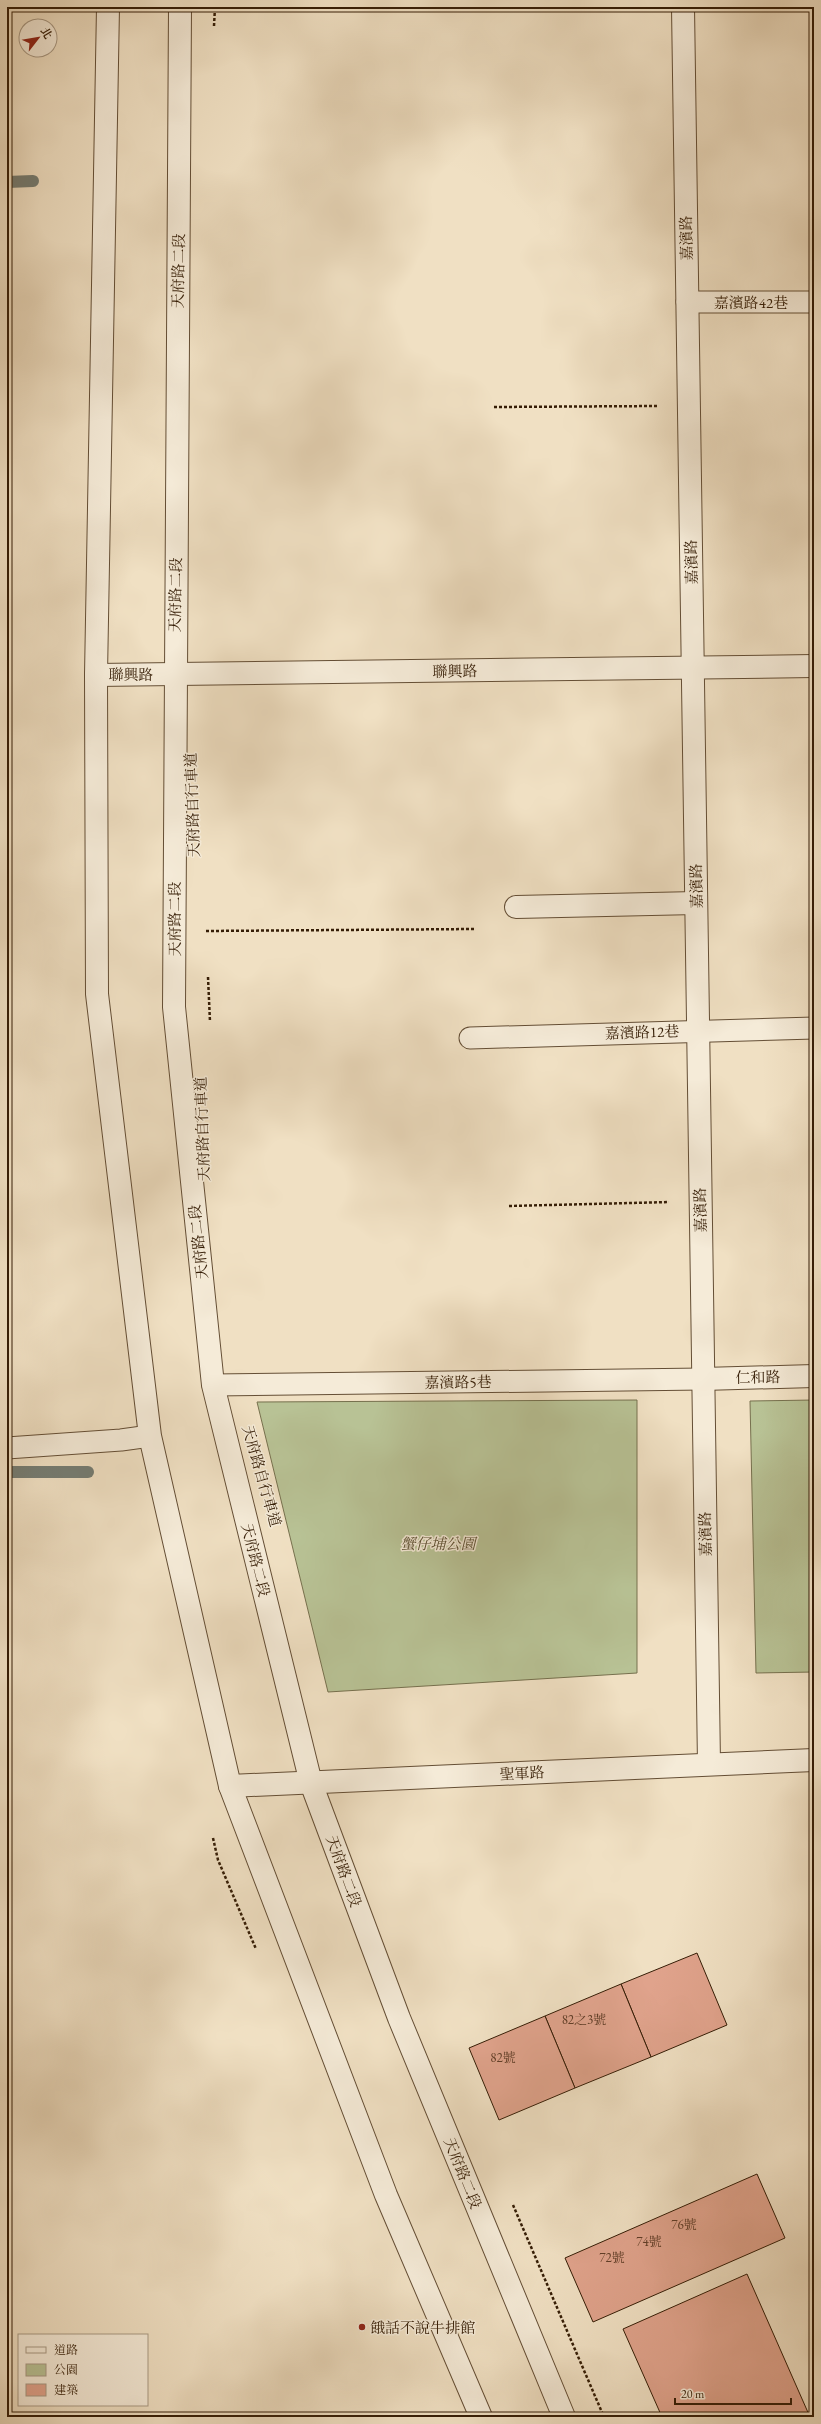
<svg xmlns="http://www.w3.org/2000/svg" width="821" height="2424" viewBox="0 0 821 2424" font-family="'EB Garamond','Noto Serif TC',serif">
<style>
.green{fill:#b8c295;stroke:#76704e}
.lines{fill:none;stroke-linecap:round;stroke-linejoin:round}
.stream{stroke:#747c73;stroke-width:12}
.building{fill:#e0a38c;stroke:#351d06}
.service-casing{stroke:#644e35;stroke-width:23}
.minor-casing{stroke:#644e35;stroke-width:24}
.tertiary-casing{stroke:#644e35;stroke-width:24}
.path{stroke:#351d06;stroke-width:2.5;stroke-dasharray:3 2;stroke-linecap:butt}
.service{stroke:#f5ebd8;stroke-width:21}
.minor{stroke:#f5ebd8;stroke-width:22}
.tertiary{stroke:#f5ebd8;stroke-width:22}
.poi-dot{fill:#8f2418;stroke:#f5ebd8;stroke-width:1.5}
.labels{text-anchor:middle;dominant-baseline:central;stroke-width:3;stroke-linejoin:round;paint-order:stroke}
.number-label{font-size:13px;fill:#603e28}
.street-label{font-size:15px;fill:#351d06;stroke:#f5ebd8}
.park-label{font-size:15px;font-style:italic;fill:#5c4f31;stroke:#f5ebd8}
.poi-label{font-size:15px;fill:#351d06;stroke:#f5ebd8;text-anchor:start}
</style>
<rect width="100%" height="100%" fill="#f0e0c3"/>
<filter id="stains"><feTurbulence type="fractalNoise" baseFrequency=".005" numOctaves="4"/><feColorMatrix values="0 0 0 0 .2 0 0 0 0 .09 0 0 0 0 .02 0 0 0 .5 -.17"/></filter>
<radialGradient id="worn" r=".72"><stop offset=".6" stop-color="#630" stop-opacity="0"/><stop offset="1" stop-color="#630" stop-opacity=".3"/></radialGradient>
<!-- green -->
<g class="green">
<path d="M637,1400V1673L328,1692L257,1402Z"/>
<path d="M814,1400V1672L756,1673L750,1401Z"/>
</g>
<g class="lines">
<!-- stream -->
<g class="stream">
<path d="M7,182L33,181"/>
<path d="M7,1472H88"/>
</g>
</g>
<!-- building -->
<g class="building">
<path d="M697,1953L727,2025L651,2057L621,1984Z"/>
<path d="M621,1984L651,2057L575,2088L545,2016Z"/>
<path d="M545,2016L575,2088L499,2120L469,2048Z"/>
<path d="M757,2174L785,2238L593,2322L565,2258Z"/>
<path d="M747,2274L810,2417H662L623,2329Z"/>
</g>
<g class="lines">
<defs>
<g id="service">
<path d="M687,302H814"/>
<path d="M470,1038L814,1028"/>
<path d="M213,1385L703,1379"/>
<path d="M7,1448L121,1440L150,1436"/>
</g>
<g id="minor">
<path d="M683,7L709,1764"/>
<path d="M96,675L814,666"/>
<path d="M516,907L696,903"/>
<path d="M703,1379L814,1376"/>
<path d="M230,1786L814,1760"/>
</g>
<g id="tertiary">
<path d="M108,7L96,675L97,994L150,1436L230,1786L386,2195L481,2417"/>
<path d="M180,7L174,1007L213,1385L311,1783L399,2018L564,2417"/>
</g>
</defs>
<!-- service casing -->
<use href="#service" class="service-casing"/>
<!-- minor casing -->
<use href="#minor" class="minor-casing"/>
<!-- tertiary casing -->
<use href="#tertiary" class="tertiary-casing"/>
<!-- path -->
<g class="path">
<path d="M214,26L215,7"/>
<path d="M494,407L658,406"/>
<path d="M206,931L475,929"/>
<path d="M208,977L210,1022"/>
<path d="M509,1206L669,1202"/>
<path d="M213,1838L218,1860L256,1949"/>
<path d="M513,2205L604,2417"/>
</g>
<!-- service -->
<use href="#service" class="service"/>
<!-- minor -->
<use href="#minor" class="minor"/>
<!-- tertiary -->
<use href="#tertiary" class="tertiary"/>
</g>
<!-- markers -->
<circle class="poi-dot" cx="362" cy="2327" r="4"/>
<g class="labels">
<!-- number labels -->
<g class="number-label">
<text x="584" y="2019">82之3號</text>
<text x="503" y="2057">82號</text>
<text x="684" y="2224">76號</text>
<text x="649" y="2241">74號</text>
<text x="612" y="2257">72號</text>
</g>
<!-- street labels -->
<g class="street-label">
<text transform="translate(686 238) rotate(-91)">嘉濱路</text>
<text transform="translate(178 271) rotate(-89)">天府路二段</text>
<text x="751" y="302">嘉濱路42巷</text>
<text transform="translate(691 562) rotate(-91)">嘉濱路</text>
<text transform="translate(175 595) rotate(-89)">天府路二段</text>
<text transform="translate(455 671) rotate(-1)">聯興路</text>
<text x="131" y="674">聯興路</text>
<text transform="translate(192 805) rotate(-92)">天府路自行車道</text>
<text transform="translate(696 886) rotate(-91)">嘉濱路</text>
<text transform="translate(174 919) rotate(-90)">天府路二段</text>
<text transform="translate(642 1032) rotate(-2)">嘉濱路12巷</text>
<text transform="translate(202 1129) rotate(-92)">天府路自行車道</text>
<text transform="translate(700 1210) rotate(-91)">嘉濱路</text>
<text transform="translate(198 1242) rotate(-96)">天府路二段</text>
<text transform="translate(758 1377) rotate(-1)">仁和路</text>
<text transform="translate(458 1382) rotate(-1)">嘉濱路5巷</text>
<text transform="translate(262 1476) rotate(74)">天府路自行車道</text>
<text transform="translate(705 1534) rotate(-91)">嘉濱路</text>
<text transform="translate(256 1560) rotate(76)">天府路二段</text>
<text transform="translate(522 1773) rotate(-3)">聖軍路</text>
<text transform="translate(344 1871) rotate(70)">天府路二段</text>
<text transform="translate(463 2173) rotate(68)">天府路二段</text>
</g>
<!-- park labels -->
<g class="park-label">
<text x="438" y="1543">蟹仔埔公園</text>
</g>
<!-- poi labels -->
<g class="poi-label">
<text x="370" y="2327">餓話不說牛排館</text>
</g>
</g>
<!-- margin -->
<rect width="821" height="2424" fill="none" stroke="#f0e0c3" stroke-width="24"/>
<rect x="8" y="8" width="805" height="2408" fill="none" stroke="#351d06" stroke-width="2"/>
<rect x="12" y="12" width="797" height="2400" fill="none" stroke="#351d06"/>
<!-- legend -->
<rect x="18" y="2334" width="130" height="72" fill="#f5ebd8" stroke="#a89984"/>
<rect x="26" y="2347" width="20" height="6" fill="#f5ebd8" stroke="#a89984"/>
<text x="54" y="2354" font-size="12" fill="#351d06">道路</text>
<rect x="26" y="2364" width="20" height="12" fill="#b8c295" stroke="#a89984"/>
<text x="54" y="2374" font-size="12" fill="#351d06">公園</text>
<rect x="26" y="2384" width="20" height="12" fill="#e0a38c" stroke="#a89984"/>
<text x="54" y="2394" font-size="12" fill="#351d06">建築</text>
<!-- north arrow -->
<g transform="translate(38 38) rotate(59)"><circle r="19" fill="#f5ebd8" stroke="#a89984"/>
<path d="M0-3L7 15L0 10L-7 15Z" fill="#8f2418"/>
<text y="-6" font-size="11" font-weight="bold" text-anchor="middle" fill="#351d06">北</text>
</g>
<!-- scale -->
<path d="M675 2398v6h116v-6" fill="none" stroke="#351d06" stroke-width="2"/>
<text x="681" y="2398" font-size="12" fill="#351d06" stroke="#f5ebd8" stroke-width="3" paint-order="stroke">20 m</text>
<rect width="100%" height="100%" filter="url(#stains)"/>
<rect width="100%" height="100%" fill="url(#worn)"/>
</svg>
